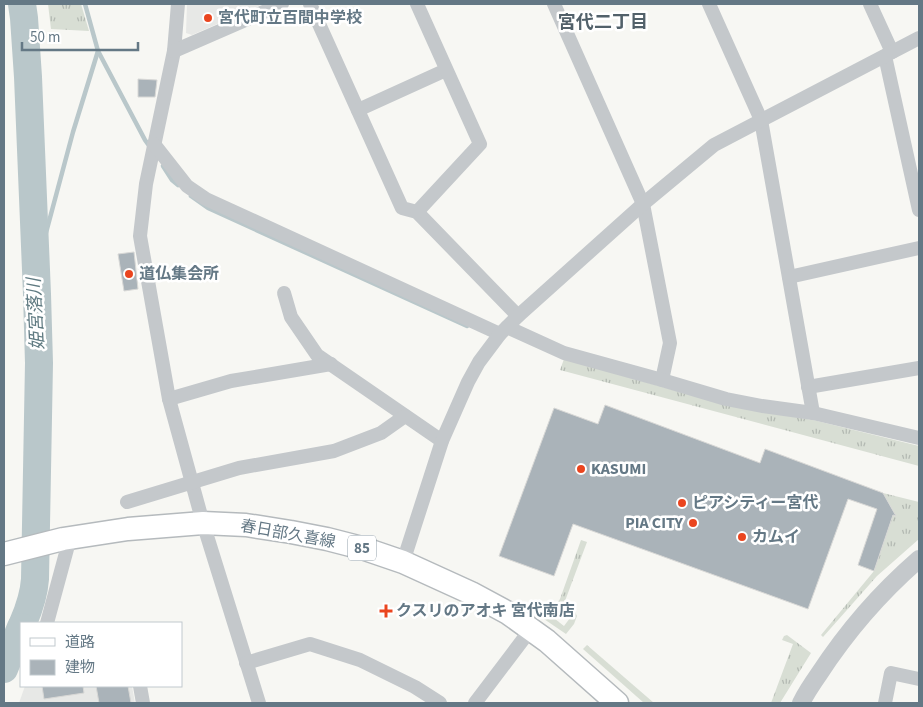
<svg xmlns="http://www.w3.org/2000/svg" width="923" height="707" viewBox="0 0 923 707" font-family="'Source Sans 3','Noto Sans JP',sans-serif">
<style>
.built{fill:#e7e8e6}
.grass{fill:url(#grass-tufts)}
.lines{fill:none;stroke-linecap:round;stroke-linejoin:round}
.stream{stroke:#b9c7ca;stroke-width:4.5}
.river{stroke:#b9c7ca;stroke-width:28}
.building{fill:#aab3b9;stroke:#d8d8d6}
.primary-casing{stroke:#b5babd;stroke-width:25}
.minor{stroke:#c4c8cb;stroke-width:14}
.tertiary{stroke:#c4c8cb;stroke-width:18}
.primary{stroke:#fff;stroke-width:22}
.poi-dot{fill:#ea451f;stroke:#fff;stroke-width:2}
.labels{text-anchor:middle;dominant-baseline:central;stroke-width:5;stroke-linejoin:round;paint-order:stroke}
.shield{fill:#fff;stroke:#92a0aa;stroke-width:1}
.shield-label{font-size:15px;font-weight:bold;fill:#647885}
.poi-label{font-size:16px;font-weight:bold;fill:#647885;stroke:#fff;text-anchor:start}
.street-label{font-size:16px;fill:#647885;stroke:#fff}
.neighbourhood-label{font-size:18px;font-weight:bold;fill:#52616a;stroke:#fff}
.water-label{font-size:18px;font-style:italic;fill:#607b82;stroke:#fff}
</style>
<defs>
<pattern id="grass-tufts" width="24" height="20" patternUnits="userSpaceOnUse" patternTransform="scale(1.25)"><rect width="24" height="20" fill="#d8ded4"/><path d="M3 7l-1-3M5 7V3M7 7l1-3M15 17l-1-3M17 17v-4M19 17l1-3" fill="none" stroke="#b3b9b2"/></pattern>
</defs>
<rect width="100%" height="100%" fill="#f7f7f3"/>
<!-- built -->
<g class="built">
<path d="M187,4H263L192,35L186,33Z"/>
<path d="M25,686H132L135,703H19Z"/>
</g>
<!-- grass -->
<g class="grass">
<path d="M48,4H81L89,31L51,29Z"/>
<path d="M564,359L726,405L813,420L919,446V466L560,370Z"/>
<path d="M883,493L919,502V539L877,576L823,637L821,635L874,571L894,512Z"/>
<path d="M581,540L587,542L565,601L559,609L555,606L560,599Z"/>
<path d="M568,607L574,610L577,616L574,624L566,634L541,617L546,612L564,626L570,618L563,613Z"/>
<path d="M787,635L811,653L780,703H771L793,644L782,640L784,636Z"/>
<path d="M587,645L654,703H644L583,649Z"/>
</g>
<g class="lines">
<!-- stream -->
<g class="stream">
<path d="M98,51L145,140L150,147"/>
<path d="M163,166L172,180L178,185"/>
<path d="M191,196L208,208L467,326"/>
<path d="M36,270L73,132L98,51L85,4"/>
</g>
<!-- river -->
<g class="river">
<path d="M22,4L24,18L28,77L37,294L39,363L35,579C34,595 29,609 23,623"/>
<path d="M4,669L21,627"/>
</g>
</g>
<!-- building -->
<g class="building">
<path d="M138,79L157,80L155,97H138Z"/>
<path d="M134,252L138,289L124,291L118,254Z"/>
<path d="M605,405L760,463L765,449L883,493L896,516L893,515L874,571L858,565L877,509L848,499L808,609L573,524L554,576L499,556L554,408L598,424Z"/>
<path d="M42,686H83L84,693L44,699Z"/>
<path d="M96,686H128L131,703H99Z"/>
</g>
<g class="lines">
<defs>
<path id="primary" d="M4,554L63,539L128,529L203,523L246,525L291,532L327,539L362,548L403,562L471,593L508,613L547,641L617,703"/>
</defs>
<!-- primary casing -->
<use href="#primary" class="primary-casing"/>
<!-- minor -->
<g class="minor">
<path d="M178,4L174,51L146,184L140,236L169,399L203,523L259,703"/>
<path d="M310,4L402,208L417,212L518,316"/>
<path d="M554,4L643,204L670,343L662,380"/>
<path d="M709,4L761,120L813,413"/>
<path d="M870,4L892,52"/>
<path d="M174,51L282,4"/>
<path d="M885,56L919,210"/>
<path d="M358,110L446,70"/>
<path d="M154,144L187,186L206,199L500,334"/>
<path d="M417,212L480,144L417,4"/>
<path d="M789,277L919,248"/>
<path d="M284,293L291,317L317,355L442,441"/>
<path d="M507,327L564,353L662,380L726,399L762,406L813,413L919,438"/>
<path d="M808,387L919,368"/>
<path d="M169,399L231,381L331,364"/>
<path d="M127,502L239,468L334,451L381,433L405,416"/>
<path d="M403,562L442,441L468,382L479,362L500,334L518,316L643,204L714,145L919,38"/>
<path d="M47,623L70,538"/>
<path d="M246,663L310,644L360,660L415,687L440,703"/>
<path d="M140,686L143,703"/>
<path d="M475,703L531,629"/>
<path d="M885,703L891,673L919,679"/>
</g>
<!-- tertiary -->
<path class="tertiary" d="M801,703C806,693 812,684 819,674C847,631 881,592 919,559"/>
<!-- primary -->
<use href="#primary" class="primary"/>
</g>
<!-- markers -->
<g class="poi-dot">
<circle cx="208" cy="18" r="5"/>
<circle cx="129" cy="274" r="5"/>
<circle cx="581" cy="469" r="5"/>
<circle cx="682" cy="503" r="5"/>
<circle cx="693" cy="523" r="5"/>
<circle cx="742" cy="537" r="5"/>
<path d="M383.5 603.5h5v5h5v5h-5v5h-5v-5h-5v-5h5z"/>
</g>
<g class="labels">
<!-- shield labels -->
<rect class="shield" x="348" y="535.5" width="28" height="25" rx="4"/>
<g class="shield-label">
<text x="362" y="548">85</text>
</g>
<!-- poi labels -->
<g class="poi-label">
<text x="218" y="18">宮代町立百間中学校</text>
<text x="139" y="274">道仏集会所</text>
<text x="591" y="469">KASUMI</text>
<text x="692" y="503">ピアシティー宮代</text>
<text x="683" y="523" text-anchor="end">PIA CITY</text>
<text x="752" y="537">カムイ</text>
<text x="396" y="611">クスリのアオキ 宮代南店</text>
</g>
<!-- street labels -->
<g class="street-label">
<text transform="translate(288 534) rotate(10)">春日部久喜線</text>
</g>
<!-- neighbourhood labels -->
<g class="neighbourhood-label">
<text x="603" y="22">宮代二丁目</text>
</g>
<!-- water labels -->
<g class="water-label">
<text transform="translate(36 314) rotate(-93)">姫宮落川</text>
</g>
</g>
<!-- border -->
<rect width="923" height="707" fill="none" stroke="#647885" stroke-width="10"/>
<!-- legend -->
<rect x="20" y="622" width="162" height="65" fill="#ffffff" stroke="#c1c9ce"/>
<rect x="30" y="638" width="25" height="8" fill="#ffffff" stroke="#c1c9ce"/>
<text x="65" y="647" font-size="15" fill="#647885">道路</text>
<rect x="30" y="660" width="25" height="15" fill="#aab3b9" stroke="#c1c9ce"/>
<text x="65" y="672" font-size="15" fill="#647885">建物</text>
<!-- scale -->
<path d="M22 42v8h116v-8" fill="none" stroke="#647885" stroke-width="2.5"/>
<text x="30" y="42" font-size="15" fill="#647885" stroke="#ffffff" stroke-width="4" paint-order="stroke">50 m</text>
</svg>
